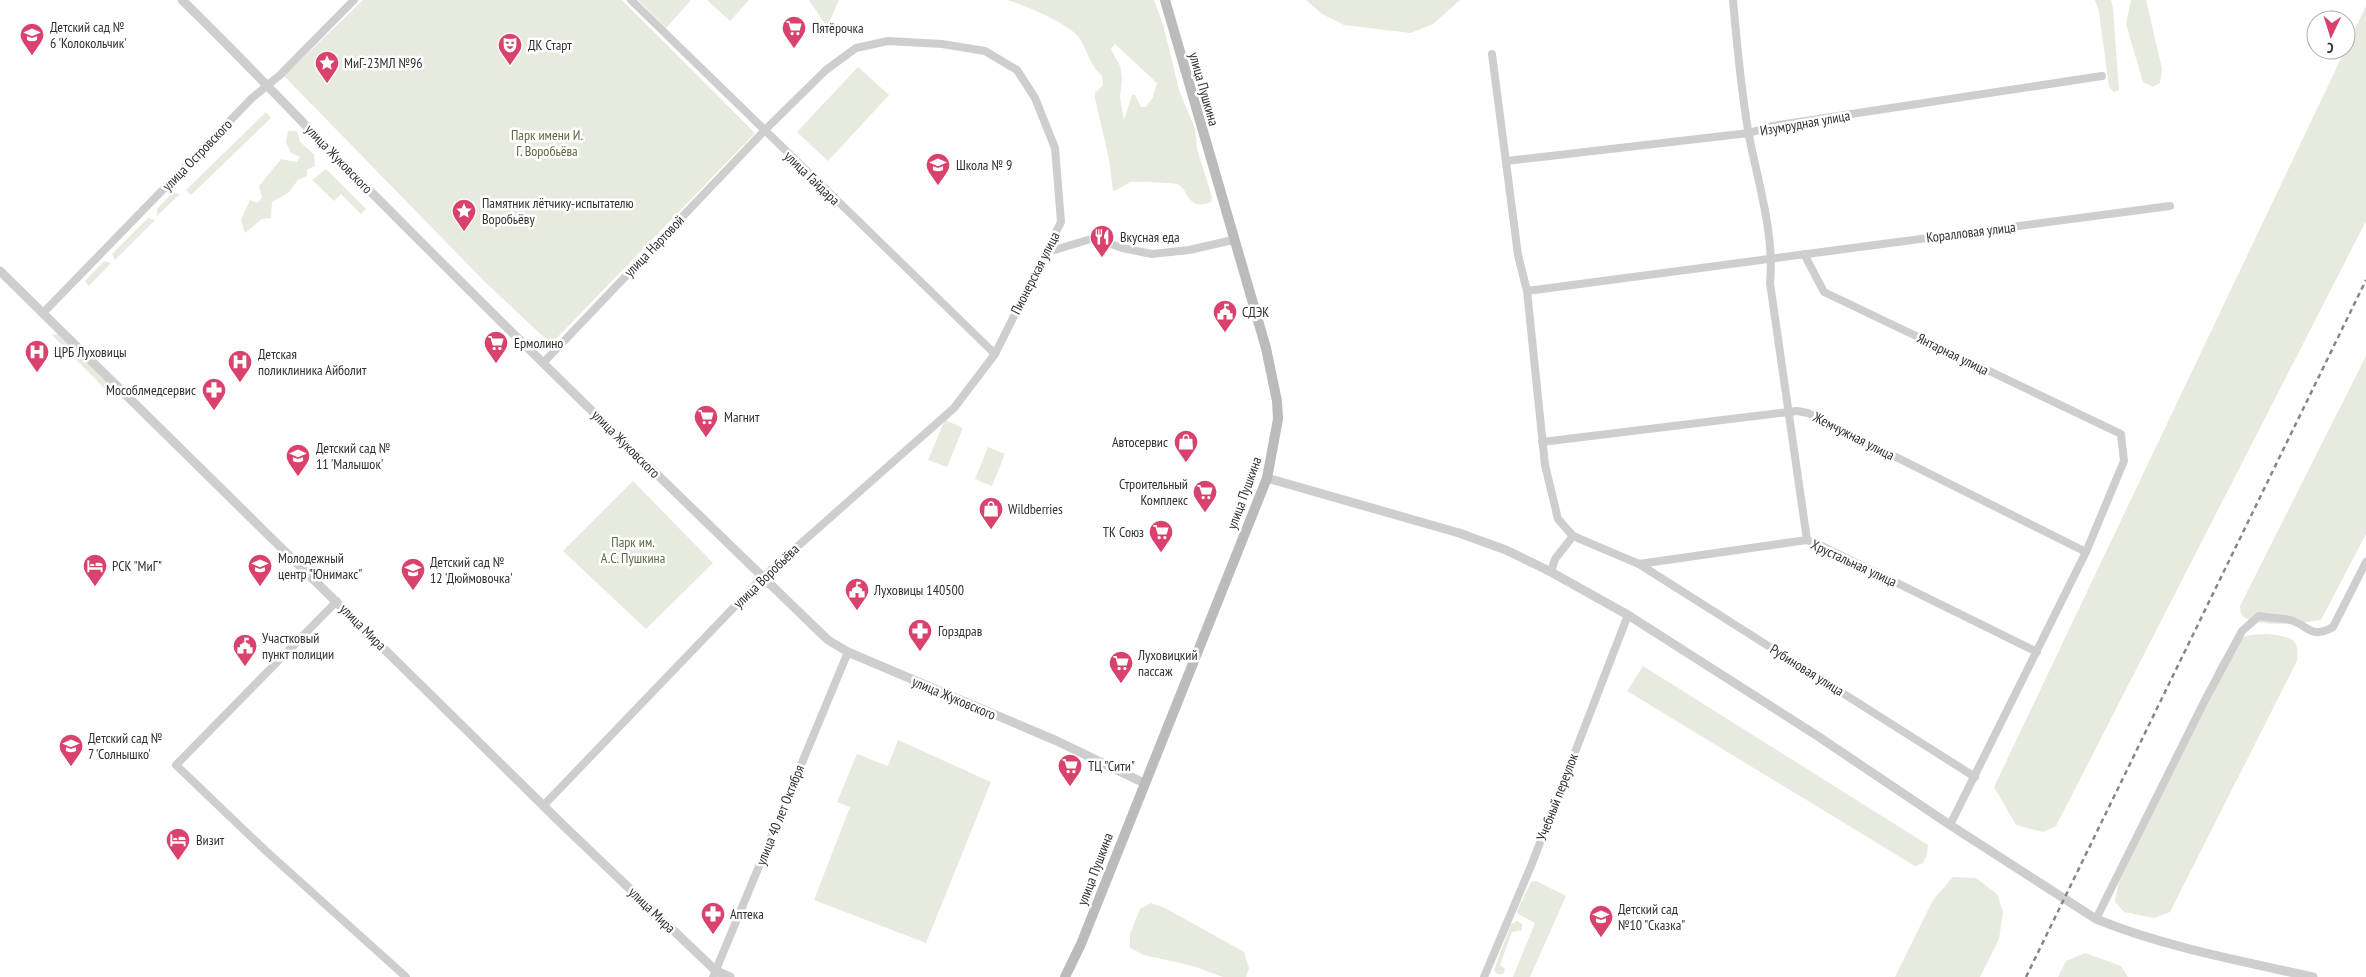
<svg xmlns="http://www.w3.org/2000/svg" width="2366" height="977" viewBox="0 0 2366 977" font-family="'PT Sans Narrow',sans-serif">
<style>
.green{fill:#e7eade;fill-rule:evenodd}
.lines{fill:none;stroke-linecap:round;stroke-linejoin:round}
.minor{stroke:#cecece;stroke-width:8}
.tertiary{stroke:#cecece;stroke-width:9}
.secondary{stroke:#bbb;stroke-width:10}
.rail{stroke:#868686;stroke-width:2.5;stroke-dasharray:5 4;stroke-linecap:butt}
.labels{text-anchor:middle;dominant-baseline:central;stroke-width:5;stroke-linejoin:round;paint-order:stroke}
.poi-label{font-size:14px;fill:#313131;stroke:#fff;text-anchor:start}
.street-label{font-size:14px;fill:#313131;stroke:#fff}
.park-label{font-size:14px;fill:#5d6a41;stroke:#fff}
</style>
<rect width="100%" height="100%" fill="#fff"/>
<!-- green -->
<g class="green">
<path d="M363,0H622L755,133L551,344L484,281L284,76Z"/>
<path d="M638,0H691L666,28Z"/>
<path d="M707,0H749L730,21Z"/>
<path d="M809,0H839L827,27Z"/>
<path d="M1007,0H1154L1163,24L1179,90L1195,129L1197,149L1212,197L1211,202C1186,212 1189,188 1177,184C1172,183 1135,181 1130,182C1124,185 1120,189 1113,191L1109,159L1095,99V93L1103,85L1102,76C1090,66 1088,52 1080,39C1071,24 1024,5 1007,0ZM1115,44L1157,83L1153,97L1146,107H1141L1135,95H1132L1124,120L1120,98L1122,78L1120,66L1111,49Z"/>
<path d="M1306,0H1460L1433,24L1411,33L1344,25L1322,14Z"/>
<path d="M2095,0H2111L2113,8L2119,90L2114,92L2109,87L2099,12Z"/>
<path d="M2131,0H2146L2162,69L2160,83L2153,87L2143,82L2126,24Z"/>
<path d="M2366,6V221L2056,826L2043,832L2016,825L1994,787Z"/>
<path d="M858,67L889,95L828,161L797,132Z"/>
<path d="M266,112L271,118L191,195L186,190Z"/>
<path d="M288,131H297L300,142L314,154L315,166L307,170V176L298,180L288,193L272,202L271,218L262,219L245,233L241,220L250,200L257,203L262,198L259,186L281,159L297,162L300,157L291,153L286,142Z"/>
<path d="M326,169L366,209L361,214L341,194L334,201L312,180Z"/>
<path d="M173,192L180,194L157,216V209Z"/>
<path d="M148,218L155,220L115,260L112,254Z"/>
<path d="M104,261L111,263L89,286L85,281Z"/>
<path d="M60,334L113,389L110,394L52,335Z"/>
<path d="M2366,356V534L2321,620C2303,623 2260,628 2244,617C2240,614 2241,610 2240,606Z"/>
<path d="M945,420L963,428L947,467L928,460Z"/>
<path d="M988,447L1005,454L992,486L975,479Z"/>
<path d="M633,481L713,563L646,629L563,551Z"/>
<path d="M2267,634C2289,637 2300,636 2297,661L2170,912L2154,918L2124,912L2115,902L2118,885L2219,664C2235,639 2237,635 2267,634Z"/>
<path d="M1643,666L1928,845L1927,855L1923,863L1915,866L1627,691Z"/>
<path d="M898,740L991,782L926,943L814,900L850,807L837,802L857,754L888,766Z"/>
<path d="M1953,877L1976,878L1997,894L2003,912L1999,939L1980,977H1895L1933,900Z"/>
<path d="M1536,881L1566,896L1530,977H1513L1535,923L1518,914L1517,911L1531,882Z"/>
<path d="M1151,903L1165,908L1244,952L1249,968L1246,977H1223L1193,966L1144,955L1130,948V934L1140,909Z"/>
<path d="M1517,921L1522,924V930L1512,932L1500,965L1505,969L1503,974H1497L1494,970L1511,924Z"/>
<path d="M2085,953L2121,966L2128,977H2058L2066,961Z"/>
</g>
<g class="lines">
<!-- minor -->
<g class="minor">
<path d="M631,0L995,354"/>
<path d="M1733,0C1737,46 1741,91 1749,136C1758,182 1775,236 1770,283L1807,540"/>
<path d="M1492,54L1518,255L1527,291L1545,465L1558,519L1573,536L1639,564L1807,540L1820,545L2037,652"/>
<path d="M1506,161L1749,133L1772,126L2102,76"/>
<path d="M1048,252L1094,238L1122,248L1152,254L1189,250L1233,240"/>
<path d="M1804,254L1824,292L2121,434L2124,461L2086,552L1950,825"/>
<path d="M1527,291L2170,206"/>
<path d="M43,313L252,98L280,75L354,0"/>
<path d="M1542,442L1797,411L1808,413L2086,552"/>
<path d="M1639,564L1975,777"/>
<path d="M1551,572L1555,559L1573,536"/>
<path d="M337,601L176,765L266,851L406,977"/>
<path d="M543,806L763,577L954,408L995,354L1061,222L1055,148L1035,98L1017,70L985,51L942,44L888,41L856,48L826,70L764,131L544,362"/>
<path d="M2096,919L2204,702L2242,631L2259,616C2269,618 2280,618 2290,620C2309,625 2310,640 2333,627L2366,562"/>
<path d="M713,977L848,652"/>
<path d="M1484,977L1531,866L1628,615"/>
</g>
<!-- tertiary -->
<g class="tertiary">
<path d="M182,0C249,65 312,133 378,199C526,348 677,494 828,640L848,652L1057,741L1144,783"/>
<path d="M0,271L565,827L716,971L730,977"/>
<path d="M1267,478L1459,533L1506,550L1551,572L1628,615L1816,735L1950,825L2096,919C2165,947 2240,961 2313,977"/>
</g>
<!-- secondary -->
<path class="secondary" d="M1065,977L1081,944L1267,478L1278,419L1277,401L1266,348L1165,0"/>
<!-- rail -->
<path class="rail" d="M2026,977L2366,280"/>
</g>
<!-- icons -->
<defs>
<symbol id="supermarket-pin" viewBox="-11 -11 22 30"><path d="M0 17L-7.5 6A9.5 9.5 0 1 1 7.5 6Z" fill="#d9426c" stroke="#fff"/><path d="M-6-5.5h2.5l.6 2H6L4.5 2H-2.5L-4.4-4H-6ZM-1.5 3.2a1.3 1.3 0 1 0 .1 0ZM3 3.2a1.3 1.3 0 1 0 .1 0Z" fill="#fff"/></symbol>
<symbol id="school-pin" viewBox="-11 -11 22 30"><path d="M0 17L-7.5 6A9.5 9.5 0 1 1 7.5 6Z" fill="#d9426c" stroke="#fff"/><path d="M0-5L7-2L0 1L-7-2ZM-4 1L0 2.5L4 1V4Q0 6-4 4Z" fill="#fff"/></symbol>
<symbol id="theatre-pin" viewBox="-11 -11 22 30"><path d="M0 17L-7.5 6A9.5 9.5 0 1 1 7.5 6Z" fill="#d9426c" stroke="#fff"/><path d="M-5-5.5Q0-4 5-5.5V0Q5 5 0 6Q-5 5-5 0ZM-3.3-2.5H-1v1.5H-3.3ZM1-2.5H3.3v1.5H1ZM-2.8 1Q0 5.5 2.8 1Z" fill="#fff"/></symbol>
<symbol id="sight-pin" viewBox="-11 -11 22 30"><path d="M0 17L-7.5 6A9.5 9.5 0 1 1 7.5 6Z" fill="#d9426c" stroke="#fff"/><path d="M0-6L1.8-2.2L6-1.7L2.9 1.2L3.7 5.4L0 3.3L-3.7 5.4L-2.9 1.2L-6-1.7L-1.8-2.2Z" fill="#fff"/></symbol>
<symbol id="restaurant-pin" viewBox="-11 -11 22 30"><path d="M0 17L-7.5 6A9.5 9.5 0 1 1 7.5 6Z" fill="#d9426c" stroke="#fff"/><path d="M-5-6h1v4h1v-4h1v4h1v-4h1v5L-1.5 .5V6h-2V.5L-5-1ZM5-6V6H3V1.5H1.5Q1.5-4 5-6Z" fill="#fff"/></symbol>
<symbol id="civic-pin" viewBox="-11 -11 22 30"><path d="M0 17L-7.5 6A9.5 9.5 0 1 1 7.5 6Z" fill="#d9426c" stroke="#fff"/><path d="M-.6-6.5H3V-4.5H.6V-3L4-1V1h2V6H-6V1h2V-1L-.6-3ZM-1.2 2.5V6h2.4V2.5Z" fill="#fff"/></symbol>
<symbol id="hospital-pin" viewBox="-11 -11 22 30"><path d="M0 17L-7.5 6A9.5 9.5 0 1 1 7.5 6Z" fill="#d9426c" stroke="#fff"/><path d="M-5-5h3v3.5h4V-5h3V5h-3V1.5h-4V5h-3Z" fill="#fff"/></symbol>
<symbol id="pharmacy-pin" viewBox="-11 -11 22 30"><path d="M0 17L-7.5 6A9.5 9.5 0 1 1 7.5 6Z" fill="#d9426c" stroke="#fff"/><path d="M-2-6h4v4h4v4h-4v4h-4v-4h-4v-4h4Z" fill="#fff"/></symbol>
<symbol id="shop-pin" viewBox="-11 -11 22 30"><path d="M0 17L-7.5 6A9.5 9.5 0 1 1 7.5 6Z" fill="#d9426c" stroke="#fff"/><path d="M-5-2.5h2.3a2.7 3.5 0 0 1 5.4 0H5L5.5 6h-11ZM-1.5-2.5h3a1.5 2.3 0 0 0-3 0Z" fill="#fff"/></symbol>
<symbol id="hotel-pin" viewBox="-11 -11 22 30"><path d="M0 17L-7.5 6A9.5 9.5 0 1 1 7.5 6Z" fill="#d9426c" stroke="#fff"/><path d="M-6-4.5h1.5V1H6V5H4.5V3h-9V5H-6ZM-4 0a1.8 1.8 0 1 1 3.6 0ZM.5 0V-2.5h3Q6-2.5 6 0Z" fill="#fff"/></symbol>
</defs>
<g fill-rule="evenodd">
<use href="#supermarket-pin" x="780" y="14" width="28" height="38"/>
<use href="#school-pin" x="18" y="21" width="28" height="38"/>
<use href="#theatre-pin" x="496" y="31" width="28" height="38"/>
<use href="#sight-pin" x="313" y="49" width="28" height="38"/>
<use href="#school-pin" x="924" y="151" width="28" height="38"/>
<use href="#sight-pin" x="450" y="197" width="28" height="38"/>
<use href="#restaurant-pin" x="1088" y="223" width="28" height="38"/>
<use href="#civic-pin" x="1211" y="298" width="28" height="38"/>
<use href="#supermarket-pin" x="482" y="329" width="28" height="38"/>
<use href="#hospital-pin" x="23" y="338" width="28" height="38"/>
<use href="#hospital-pin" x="226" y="348" width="28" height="38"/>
<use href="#pharmacy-pin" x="200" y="376" width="28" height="38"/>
<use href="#supermarket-pin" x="692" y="403" width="28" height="38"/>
<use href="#shop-pin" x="1172" y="428" width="28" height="38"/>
<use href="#school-pin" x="284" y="442" width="28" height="38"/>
<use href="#supermarket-pin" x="1191" y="478" width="28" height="38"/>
<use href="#shop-pin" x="977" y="495" width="28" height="38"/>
<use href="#supermarket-pin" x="1147" y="518" width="28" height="38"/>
<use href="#hotel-pin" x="81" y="552" width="28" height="38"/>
<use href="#school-pin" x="246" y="552" width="28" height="38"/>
<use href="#school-pin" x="399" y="556" width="28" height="38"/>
<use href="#civic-pin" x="843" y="576" width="28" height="38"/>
<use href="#pharmacy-pin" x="906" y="617" width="28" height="38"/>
<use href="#civic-pin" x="231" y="632" width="28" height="38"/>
<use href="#supermarket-pin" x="1107" y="649" width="28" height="38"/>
<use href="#school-pin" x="57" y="732" width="28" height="38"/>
<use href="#supermarket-pin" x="1056" y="752" width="28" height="38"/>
<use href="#hotel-pin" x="164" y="826" width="28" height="38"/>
<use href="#pharmacy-pin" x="699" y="900" width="28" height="38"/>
<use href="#school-pin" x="1587" y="903" width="28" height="38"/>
</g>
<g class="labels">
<!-- poi labels -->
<g class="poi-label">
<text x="50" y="27">Детский сад №<tspan x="50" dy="16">6 'Колокольчик'</tspan></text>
<text x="812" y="28">Пятёрочка</text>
<text x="528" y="45">ДК Старт</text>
<text x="344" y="63">МиГ-23МЛ №96</text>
<text x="956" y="165">Школа № 9</text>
<text x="482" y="203">Памятник лётчику-испытателю<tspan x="482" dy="16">Воробьёву</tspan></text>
<text x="1120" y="237">Вкусная еда</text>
<text x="1242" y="312">СДЭК</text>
<text x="514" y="343">Ермолино</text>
<text x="54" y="352">ЦРБ Луховицы</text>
<text x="258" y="354">Детская<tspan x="258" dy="16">поликлиника Айболит</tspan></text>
<text x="196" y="390" text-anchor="end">Мособлмедсервис</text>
<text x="724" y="417">Магнит</text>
<text x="1168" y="442" text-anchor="end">Автосервис</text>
<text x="316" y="448">Детский сад №<tspan x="316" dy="16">11 'Малышок'</tspan></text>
<text x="1188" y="484" text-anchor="end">Строительный<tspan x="1188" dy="16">Комплекс</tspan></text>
<text x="1008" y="509">Wildberries</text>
<text x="1144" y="532" text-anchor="end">ТК Союз</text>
<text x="278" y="558">Молодежный<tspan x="278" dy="16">центр "Юнимакс"</tspan></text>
<text x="430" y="562">Детский сад №<tspan x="430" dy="16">12 'Дюймовочка'</tspan></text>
<text x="112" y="566">РСК "МиГ"</text>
<text x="874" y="590">Луховицы 140500</text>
<text x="938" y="631">Горздрав</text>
<text x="262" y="638">Участковый<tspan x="262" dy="16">пункт полиции</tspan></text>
<text x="1138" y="655">Луховицкий<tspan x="1138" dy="16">пассаж</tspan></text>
<text x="88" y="738">Детский сад №<tspan x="88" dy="16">7 'Солнышко'</tspan></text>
<text x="1088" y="766">ТЦ "Сити"</text>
<text x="196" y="840">Визит</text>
<text x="1618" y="909">Детский сад<tspan x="1618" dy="16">№10 "Сказка"</tspan></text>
<text x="730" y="914">Аптека</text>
</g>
<!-- street labels -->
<g class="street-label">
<text transform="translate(1204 89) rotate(74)">улица Пушкина</text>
<text transform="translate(1805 123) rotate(-10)">Изумрудная улица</text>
<text transform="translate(197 155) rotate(-46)">улица Островского</text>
<text transform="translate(339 159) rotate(46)">улица Жуковского</text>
<text transform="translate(812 178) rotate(44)">улица Гайдара</text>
<text transform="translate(1971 232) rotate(-7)">Коралловая улица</text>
<text transform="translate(654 246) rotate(-46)">улица Нартовой</text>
<text transform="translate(1035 273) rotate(-63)">Пионерская улица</text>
<text transform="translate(1953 354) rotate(26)">Янтарная улица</text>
<text transform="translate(1854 436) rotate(27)">Жемчужная улица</text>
<text transform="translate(626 444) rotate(45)">улица Жуковского</text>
<text transform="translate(1244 493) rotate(-70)">улица Пушкина</text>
<text transform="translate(1854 563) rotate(25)">Хрустальная улица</text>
<text transform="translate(766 576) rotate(-44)">улица Воробьёва</text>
<text transform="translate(363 627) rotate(45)">улица Мира</text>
<text transform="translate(1807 670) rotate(32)">Рубиновая улица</text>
<text transform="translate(954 698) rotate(23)">улица Жуковского</text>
<text transform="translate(1557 797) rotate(-69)">Учебный переулок</text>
<text transform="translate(780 815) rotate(-68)">улица 40 лет Октября</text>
<text transform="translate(1095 869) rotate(-69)">улица Пушкина</text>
<text transform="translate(652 910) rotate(44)">улица Мира</text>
</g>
<!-- park labels -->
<g class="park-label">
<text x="547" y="135">Парк имени И.<tspan x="547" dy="16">Г. Воробьёва</tspan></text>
<text x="633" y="542">Парк им.<tspan x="633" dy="16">А.С. Пушкина</tspan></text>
</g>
</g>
<!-- north arrow -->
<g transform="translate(2331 35) rotate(184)"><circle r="24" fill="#ffffff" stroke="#adadad"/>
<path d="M0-4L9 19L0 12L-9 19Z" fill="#d9426c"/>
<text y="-8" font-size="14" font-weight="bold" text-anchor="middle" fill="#313131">С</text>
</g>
</svg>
